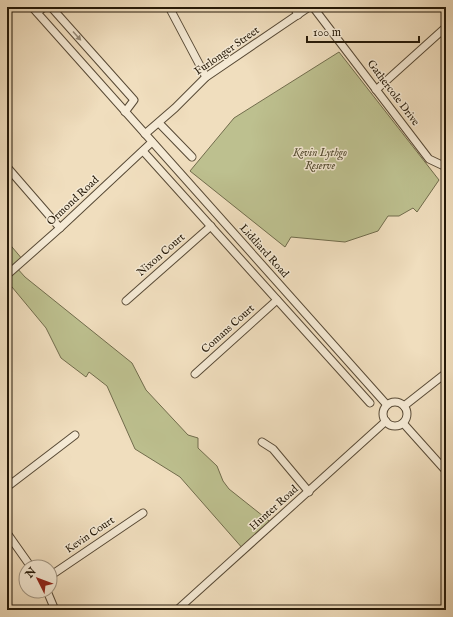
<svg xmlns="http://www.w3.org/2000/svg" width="453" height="617" viewBox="0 0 453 617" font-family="'IM FELL English',serif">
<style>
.green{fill:#bdc08f;stroke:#716c4c}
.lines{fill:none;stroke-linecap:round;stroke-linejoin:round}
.minor-casing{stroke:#584a36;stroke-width:9}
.minor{stroke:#f5ead5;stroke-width:7}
.oneway{fill:#978c79}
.labels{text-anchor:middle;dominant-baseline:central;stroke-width:3;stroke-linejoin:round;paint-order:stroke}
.street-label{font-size:11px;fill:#251908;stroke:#f5ead5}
.park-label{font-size:11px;font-style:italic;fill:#534b30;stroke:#f5ead5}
</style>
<rect width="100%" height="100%" fill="#f0debe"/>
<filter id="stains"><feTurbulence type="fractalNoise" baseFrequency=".005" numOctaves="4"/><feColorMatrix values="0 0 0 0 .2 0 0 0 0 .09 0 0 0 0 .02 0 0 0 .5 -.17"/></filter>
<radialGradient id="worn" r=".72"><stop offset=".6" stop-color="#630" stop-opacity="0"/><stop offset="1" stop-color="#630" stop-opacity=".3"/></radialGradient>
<!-- green -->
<g class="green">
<path d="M339,52L439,180L417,212L413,208L399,216H388L378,231L345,242L291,237L285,247L190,171L234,118Z"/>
<path d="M7,241L23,260L16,267L25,277L132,363L146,390L188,435L198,438V448L217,466L223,481L229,489L273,524L244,550L180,477L135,449L107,386L89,372L86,377L61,358L46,328L7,281Z"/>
</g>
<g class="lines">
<defs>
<g id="minor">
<path d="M32,7L387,405"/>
<path d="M51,7L134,100L125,112"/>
<path d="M169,7L206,77"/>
<path d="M294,7L298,15"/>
<path d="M313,7L429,159L446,167"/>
<path d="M37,12L45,7"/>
<path d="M376,90L446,27"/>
<path d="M159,123L192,157"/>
<path d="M145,134L175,108L206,77L309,7"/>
<path d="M143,151L370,403"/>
<path d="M7,167L60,228"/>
<path d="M7,275L60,228L152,142"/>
<path d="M126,301L211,226"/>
<path d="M195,374L277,300"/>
<circle cx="395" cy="414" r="12"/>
<path d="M404,406L446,373"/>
<path d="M403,423L446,471"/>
<path d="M262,442L273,449L309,492"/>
<path d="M7,487L75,435"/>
<path d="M7,533L31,567"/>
<path d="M50,576L143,513"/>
<path d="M47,591L55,610"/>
<path d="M177,610L386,421"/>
</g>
</defs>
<!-- minor casing -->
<use href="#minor" class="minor-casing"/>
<!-- minor -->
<use href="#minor" class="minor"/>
</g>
<!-- one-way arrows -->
<defs><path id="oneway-solid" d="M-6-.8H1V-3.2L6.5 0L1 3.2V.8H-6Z"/></defs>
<use class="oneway" href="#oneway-solid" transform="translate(77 36) rotate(48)"/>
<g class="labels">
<!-- street labels -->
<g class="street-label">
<text transform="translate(227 51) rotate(-35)">Furlonger Street</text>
<text transform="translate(393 93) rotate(53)">Gathercole Drive</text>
<text transform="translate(73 201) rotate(-43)">Ormond Road</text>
<text transform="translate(264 251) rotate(48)">Liddiard Road</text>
<text transform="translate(161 255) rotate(-41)">Nixon Court</text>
<text transform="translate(228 329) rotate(-42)">Comans Court</text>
<text transform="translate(274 508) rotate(-42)">Hunter Road</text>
<text transform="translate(90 535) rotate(-34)">Kevin Court</text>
</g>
<!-- park labels -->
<g class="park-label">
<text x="320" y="153">Kevin Lythgo<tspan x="320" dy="13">Reserve</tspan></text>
</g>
</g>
<!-- margin -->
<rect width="453" height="617" fill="none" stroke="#f0debe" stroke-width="24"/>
<rect x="8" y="8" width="437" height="601" fill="none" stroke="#251908" stroke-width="2"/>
<rect x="12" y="12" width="429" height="593" fill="none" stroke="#251908"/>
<!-- north arrow -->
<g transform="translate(38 579) rotate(312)"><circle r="19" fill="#f5ead5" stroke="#a29683"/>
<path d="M0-3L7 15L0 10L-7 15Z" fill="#8f2418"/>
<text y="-6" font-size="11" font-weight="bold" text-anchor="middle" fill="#251908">N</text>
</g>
<!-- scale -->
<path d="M307 36v6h112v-6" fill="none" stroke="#251908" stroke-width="2"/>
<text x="313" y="36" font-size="12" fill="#251908" stroke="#f5ead5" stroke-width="3" paint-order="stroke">100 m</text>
<rect width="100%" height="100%" filter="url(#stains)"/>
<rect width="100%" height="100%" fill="url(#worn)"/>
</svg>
